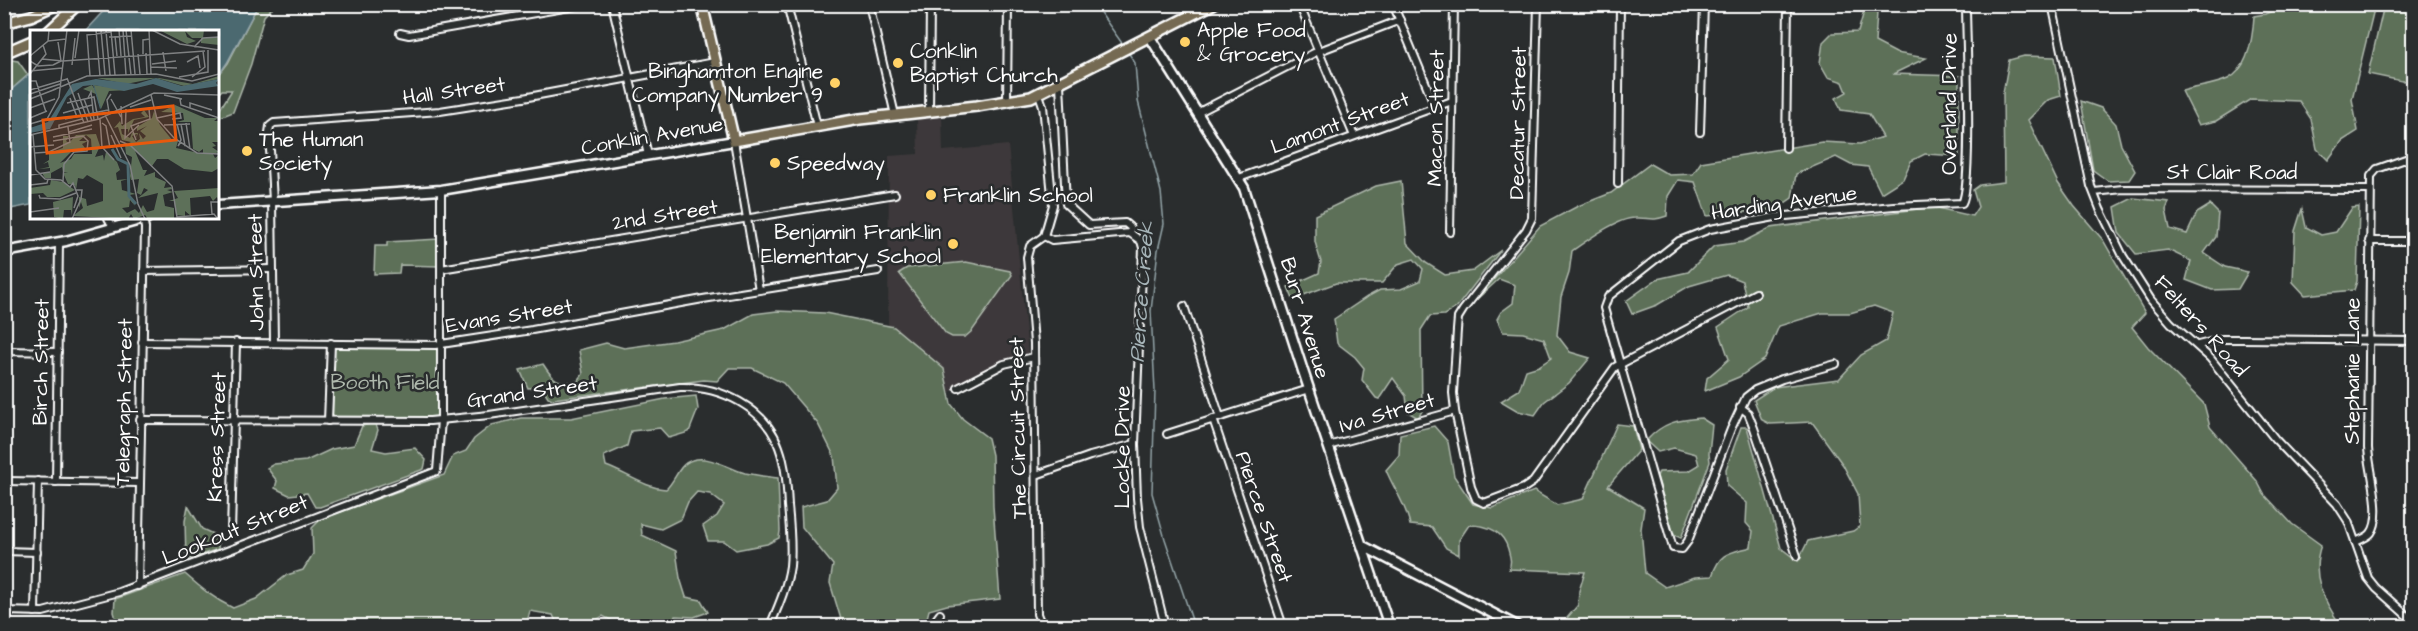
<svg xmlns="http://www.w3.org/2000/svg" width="2418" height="631" viewBox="0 0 2418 631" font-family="'Architects Daughter',sans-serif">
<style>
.built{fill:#3d393a}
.green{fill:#5d7059;stroke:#aeb8ac;stroke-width:1.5}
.water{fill:#4c6970;stroke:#94a5a9;stroke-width:1.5}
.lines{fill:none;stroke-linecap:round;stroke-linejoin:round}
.stream{stroke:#94a5a9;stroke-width:1.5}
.street-casing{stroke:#fff;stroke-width:10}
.secondary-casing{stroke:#fff;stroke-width:13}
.primary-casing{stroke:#fff;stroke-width:14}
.street{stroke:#2a2d2e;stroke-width:6}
.secondary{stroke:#2a2d2e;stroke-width:8}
.primary{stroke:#746b52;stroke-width:9}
.poi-dot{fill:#ffd166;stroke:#2a2d2e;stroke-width:2}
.labels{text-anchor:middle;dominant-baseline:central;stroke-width:5;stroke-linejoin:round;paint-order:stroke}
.poi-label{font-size:21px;fill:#fff;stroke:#2a2d2e;text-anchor:start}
.street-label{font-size:21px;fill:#fff;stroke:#2a2d2e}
.park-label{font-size:21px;fill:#aeb8ac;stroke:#2a2d2e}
.water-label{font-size:22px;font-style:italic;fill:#a6b4b8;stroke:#2a2d2e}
.inset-river{fill:none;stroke:#4c6970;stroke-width:3}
.inset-road{fill:none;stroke:#7f8182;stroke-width:1.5}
.view{fill:#e8590c;fill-opacity:0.15;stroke:#e8590c;stroke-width:3}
.inset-edge{fill:none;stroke:#fff;stroke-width:3}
</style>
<rect width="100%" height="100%" fill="#2a2d2e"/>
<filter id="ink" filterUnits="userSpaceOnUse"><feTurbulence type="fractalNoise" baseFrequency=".0167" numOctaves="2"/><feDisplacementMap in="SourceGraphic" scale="12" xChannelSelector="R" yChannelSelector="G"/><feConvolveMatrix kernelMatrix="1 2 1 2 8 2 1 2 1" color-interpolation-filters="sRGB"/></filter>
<g filter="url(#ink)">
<!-- built -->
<path class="built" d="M942,116L943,151L1008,145L1028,353L948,393L888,332L889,156L918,154L917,119Z"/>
<!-- green -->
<g class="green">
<path d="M258,5H275L264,16L251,64L233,112L218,118V112L232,90H222L218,94V76L228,63Z"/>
<path d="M2286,5H2375L2352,99L2358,131L2342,141L2328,160L2317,149L2311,119L2299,101L2251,99L2216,121L2199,125L2182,91C2197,87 2215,85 2228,79C2249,69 2253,35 2254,16L2265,14Z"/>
<path d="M2384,5H2413V80L2402,81L2368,74Z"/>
<path d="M1865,8L1877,13L1875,42L1896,53L1926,58L1893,74L1959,76V156L1925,154L1911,161L1903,179L1881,193L1868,167L1851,165L1836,157L1796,174L1792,198L1776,209L1707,216L1695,182L1678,180L1668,196L1667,216C1650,222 1650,217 1635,218C1617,218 1586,241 1572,251L1569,273L1561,297L1557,335L1570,352L1590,358L1569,383L1544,402L1535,415L1518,411L1501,401L1519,390L1526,370L1539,366L1551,358L1544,339L1523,333L1503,332L1497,319L1501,312L1513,303L1515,285L1499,279L1476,300L1540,226L1578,206L1611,193L1650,164L1669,175L1693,174L1701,162L1822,142L1860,144L1883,137L1869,114L1841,110L1836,98L1847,92L1843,82L1828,77L1820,63L1823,42L1832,33L1858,32Z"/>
<path d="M2024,56L2055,57L2061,96L2048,100L2028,120L2058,183L2074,206L2103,240L2145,313L2132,327L2148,347L2204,404L2210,427L2257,481L2264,494L2292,524L2321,545C2310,576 2324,601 2341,626H1562V624L1578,605L1579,591L1585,572L1509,569C1512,561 1510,557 1508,549C1503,531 1487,525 1469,525L1459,540V555L1446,548L1432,527L1410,525C1406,504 1394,490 1386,470L1399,455L1400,434L1434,426L1448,442L1454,476L1473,504L1492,508L1534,491L1557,505L1583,499L1617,424L1633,426L1639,450L1608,486L1644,508L1641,529L1645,573L1665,587L1695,577L1712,576C1720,552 1729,553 1751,547L1753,531L1746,523L1747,503L1727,486L1726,469L1741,427H1747L1781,548L1798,561L1808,541L1853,531L1860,526L1858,494L1843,465L1812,422L1770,424L1762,420L1754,400L1774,387L1839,379L1861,355L1886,341L1893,313L1874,306L1850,313H1822L1779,326L1765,359L1739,377L1705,391L1707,378L1729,359L1718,327L1748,307L1742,281L1727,275L1689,286L1657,305L1632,314L1626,301L1657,279L1688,272L1714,246L1743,242L1770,228L1933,207L1972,216L1978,207L1973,190L1980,185L2004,182L2003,93L2009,60Z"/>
<path d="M5,59L18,61L28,75L5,95Z"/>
<path d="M2081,101L2101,108L2116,124L2121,145L2135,171L2129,180L2108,181L2093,170Z"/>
<path d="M1401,181L1407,243L1426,263L1445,275L1473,271L1501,250L1456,308L1444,315L1430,316L1421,330L1422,411L1418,418L1408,412L1406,396L1393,378L1379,399L1376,398L1362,380L1364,368L1355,357L1337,343L1334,319L1367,297L1380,290L1401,289L1420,281L1423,269L1414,259L1398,264L1382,283H1336L1293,299L1288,287L1319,273L1321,262L1315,242V215L1376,186Z"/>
<path d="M2133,198L2169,202L2166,210L2170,229L2187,234L2197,213L2210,205L2218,213L2216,237L2204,253L2225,267L2248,272L2238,289L2212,290L2186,280L2191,261L2168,250L2136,254L2119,233L2115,207Z"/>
<path d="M2359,207L2357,281L2354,290L2305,295L2293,282L2295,231L2302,209L2306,227L2321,235L2336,232L2352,208Z"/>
<path d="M439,239V266L400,265L399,273L374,274L375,246H387V242Z"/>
<path d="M966,262L1010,271L1012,275L972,331L965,337H952L946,334L899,273L907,268Z"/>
<path d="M777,311L825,313L894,327L944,369L951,404L963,419L988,438L992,455L993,506L1000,599L947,605L929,610L925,626H843L830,583L833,565L802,527L801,507L827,500L837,488L834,456L818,424L783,383L752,368H729L717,381L704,380L552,399L548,397L542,387L528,388L520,370L543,364C553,380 558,385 578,381L583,374L579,350L606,343L624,348L674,341L724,330L753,314Z"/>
<path d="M333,345L439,347L438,419H331Z"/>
<path d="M696,396L698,409L689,432L669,438L660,428L631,431L627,446L604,456L606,466C626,473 645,488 666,489C674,482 678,468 686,463C705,451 726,468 745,473C756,475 767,477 778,478L780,531L779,538L767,544L736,550L724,541H708L703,526L717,516L724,505L710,494L697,492L688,502L681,519L661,529L641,524L642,535L676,551L680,578L686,597L701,600L708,612L694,617L675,616L672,626H622L603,616L586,626H558L553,615L530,611L526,626H519L510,622L488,626H118L114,612L115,599L185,574C201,588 214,599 233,608L256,599L287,575L303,570L313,554L312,528L321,519L444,475L453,456L466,451L474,439L492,425L521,418H571L665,399Z"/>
<path d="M1701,418L1712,425L1709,453L1710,462L1681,538L1674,535L1657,476L1659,472L1689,471L1699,465L1696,454L1674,448L1658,452L1646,441C1663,422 1677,420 1701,418Z"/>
<path d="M375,423L378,430L372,449L386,452L415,448L426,460L424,469L320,507H315L307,493L289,495L275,488L277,481L267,468L274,464L306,461L332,449L354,445L362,426Z"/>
<path d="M188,506L202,529L219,537L218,549L186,560L185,521Z"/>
</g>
<!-- water -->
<g class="water">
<path d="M110,4H258V5L227,63L218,76V32L85,31Z"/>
<path d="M31,73V205L5,210V95Z"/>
</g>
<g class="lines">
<!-- stream -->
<g class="stream">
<path d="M1094,4L1124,46"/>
<path d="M1128,52L1135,63L1138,101L1161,192L1164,224L1158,250L1151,311L1155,391L1152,493L1165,539L1194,626"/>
</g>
<defs>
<g id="street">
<path d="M612,4L648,155"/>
<path d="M787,4L817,126"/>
<path d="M869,4L895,115"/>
<path d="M1299,4L1354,136"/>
<path d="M1393,4L1435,106"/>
<path d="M1538,4L1532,218L1526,230L1463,310L1458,318L1457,330L1453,393L1455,411L1471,487L1476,499L1484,503L1524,488L1533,482L1615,367L1756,293"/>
<path d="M2052,4L2091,186L2100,209L2123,256L2151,300L2171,323L2210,358L2275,439L2337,504L2348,521L2368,578L2376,588L2414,622"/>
<path d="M400,33L409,35L587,4"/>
<path d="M1060,84L1066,204L1089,225L1125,223L1131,228L1130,233"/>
<path d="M1039,94L1043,106L1053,205L1044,236"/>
<path d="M1007,102L1008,4"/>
<path d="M929,111L930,4"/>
<path d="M1199,112L1314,53L1400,20"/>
<path d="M1700,132L1704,4"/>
<path d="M734,141L759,290"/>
<path d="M1786,148L1788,4"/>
<path d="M1239,178L1452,101"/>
<path d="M1618,184L1620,4"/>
<path d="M2094,192L2123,189L2370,190"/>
<path d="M272,201L274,342"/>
<path d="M273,201L269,133L270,126L274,123L440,111L523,98L715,62"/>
<path d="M108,218L113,227"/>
<path d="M1450,232L1454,4"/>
<path d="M1130,233L1141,241L1143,248L1135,444L1137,498L1140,527L1165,626"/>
<path d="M1044,236L1052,240L1130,233"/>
<path d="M2369,241H2414"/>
<path d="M441,269L895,194"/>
<path d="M144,271L272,269"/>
<path d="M1184,306L1220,417"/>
<path d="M142,342L435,345L532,330L703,299L878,271"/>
<path d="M2198,345L2222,339H2242L2414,341"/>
<path d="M4,351L58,352"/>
<path d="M1836,364L1782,379L1755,390L1746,397L1731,429L1688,541L1682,549L1673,548L1604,308L1608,297L1679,241L1710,229L1775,217L1894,206L1962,203C1973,185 1966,36 1966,4"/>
<path d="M958,388L1004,364L1034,357"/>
<path d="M1740,407L1748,413L1754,428L1797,556"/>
<path d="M1213,419L1283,626"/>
<path d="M140,420L430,421L489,415L680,387C720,386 765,407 779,447C786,466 787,487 788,506C790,526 792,546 790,566C787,587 778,607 770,626"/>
<path d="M328,421L331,343"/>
<path d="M1167,434L1309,389"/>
<path d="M1328,446L1455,411"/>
<path d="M1036,475L1090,456L1135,444"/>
<path d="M4,481L139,483"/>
<path d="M56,482L59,243"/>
<path d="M231,533L236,342"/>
<path d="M2355,542C2360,540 2368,537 2371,533C2384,516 2369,469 2368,448L2371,176L2377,169L2414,156"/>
<path d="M4,551L37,552"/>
<path d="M138,586L145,228L143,218"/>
<path d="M4,611L43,612L119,592L437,471L441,420V190"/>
<path d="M35,612L38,481"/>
<path d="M931,626L940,614"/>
<path d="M1042,626L1037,614L1034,343L1027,257L1030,246L1044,236"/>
</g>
<g id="secondary">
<path d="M1150,37L1244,188L1303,371L1389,626"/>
<path d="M218,205L441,190L734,141"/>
<path d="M4,252L66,241L147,218"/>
<path d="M1363,546L1517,626"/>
</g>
<g id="primary">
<path d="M702,4L734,141L860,119L977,106L1031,97L1213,4"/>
<path d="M4,23L31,16L57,4"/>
<path d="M48,32L78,4"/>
<path d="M4,53L32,41"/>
</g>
</defs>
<!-- street casing -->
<use href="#street" class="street-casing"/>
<!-- secondary casing -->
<use href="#secondary" class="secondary-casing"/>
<!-- primary casing -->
<use href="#primary" class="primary-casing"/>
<!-- street -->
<use href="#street" class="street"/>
<!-- secondary -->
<use href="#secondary" class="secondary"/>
<!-- primary -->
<use href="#primary" class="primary"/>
</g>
</g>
<!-- markers -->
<g class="poi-dot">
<circle cx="1185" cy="42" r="6"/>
<circle cx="898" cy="63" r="6"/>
<circle cx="835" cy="83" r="6"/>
<circle cx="247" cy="151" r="6"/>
<circle cx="775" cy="163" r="6"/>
<circle cx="931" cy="195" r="6"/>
<circle cx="953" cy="244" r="6"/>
</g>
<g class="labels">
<!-- poi labels -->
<g class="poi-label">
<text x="1197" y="30">Apple Food<tspan x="1197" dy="24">&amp; Grocery</tspan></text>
<text x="910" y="51">Conklin<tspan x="910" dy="24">Baptist Church</tspan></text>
<text x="823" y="71" text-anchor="end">Binghamton Engine<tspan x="823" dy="24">Company Number 9</tspan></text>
<text x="259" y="139">The Human<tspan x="259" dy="24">Society</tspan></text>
<text x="787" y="163">Speedway</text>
<text x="943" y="195">Franklin School</text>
<text x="941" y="232" text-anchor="end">Benjamin Franklin<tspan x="941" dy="24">Elementary School</tspan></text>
</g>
<!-- street labels -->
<g class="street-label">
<text transform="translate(454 91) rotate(-8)">Hall Street</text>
<text transform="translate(1949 104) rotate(-90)">Overland Drive</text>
<text transform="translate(1436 118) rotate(-89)">Macon Street</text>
<text transform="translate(1340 123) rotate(-20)">Lamont Street</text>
<text transform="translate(1518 123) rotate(-89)">Decatur Street</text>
<text transform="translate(652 136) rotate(-10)">Conklin Avenue</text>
<text x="2232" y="172">St Clair Road</text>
<text transform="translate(1784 203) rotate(-8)">Harding Avenue</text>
<text transform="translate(665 215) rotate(-9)">2nd Street</text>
<text transform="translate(256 272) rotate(-91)">John Street</text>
<text transform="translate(509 316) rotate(-9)">Evans Street</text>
<text transform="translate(1305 318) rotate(73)">Burr Avenue</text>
<text transform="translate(2201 326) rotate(48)">Felters Road</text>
<text transform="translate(41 362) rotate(-89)">Birch Street</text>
<text transform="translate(2352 371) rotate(-90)">Stephanie Lane</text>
<text transform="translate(532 392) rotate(-8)">Grand Street</text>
<text transform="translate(124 402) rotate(-89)">Telegraph Street</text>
<text transform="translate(1387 413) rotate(-16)">Iva Street</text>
<text transform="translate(1018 428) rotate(-91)">The Circuit Street</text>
<text transform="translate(217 437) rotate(-88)">Kress Street</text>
<text transform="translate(1122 447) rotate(-90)">Locke Drive</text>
<text transform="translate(1264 517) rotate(71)">Pierce Street</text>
<text transform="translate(235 530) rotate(-22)">Lookout Street</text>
</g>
<!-- park labels -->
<g class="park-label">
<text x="385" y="382">Booth Field</text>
</g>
<!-- water labels -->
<g class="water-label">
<text transform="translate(1142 292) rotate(-86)">Pierce Creek</text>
</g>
</g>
<!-- overview -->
<g transform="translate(30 30)">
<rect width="189" height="189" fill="#2a2d2e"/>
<path d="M129,0H174L173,8L189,7V15L171,13V8H162L155,1L157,7L166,11L157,14ZM189,46V49L154,56L126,48L96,54L67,48H129L163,54ZM62,55L65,60L64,55L99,60L79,61L71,79L66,64L53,59ZM145,75L175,88H188L184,91H189V112H182L186,116L182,117L189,122L183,124L185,128L189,125V138L182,142L154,139L138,129H127L122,136L105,121L113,140H117L114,146L125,142V147L136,152L134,158L141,157L142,159L137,160L143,162L133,165L135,176L144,178V189H118L115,185L104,189L101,184L98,189L43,186L53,178L51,172L49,178V167L56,169L57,176L73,171V154L57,145L53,149L48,148L46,160L45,155L38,154L33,143L38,142H33L32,137L21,143V148H15L12,143L20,142V138L9,139L19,137L18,132L13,134L19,130V123L33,118V106H39L36,111L39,113L46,105L66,104L70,116L65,127L73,125L74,131L76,122L87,132L92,145L90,140L86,143L87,150L98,149L91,151L92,160L106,164L99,165L105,176L100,170L99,177L92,178L97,183L105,179L109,183L113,175L117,182L124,180L128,163L108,168L118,160L114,158L111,165L107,163L109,149L101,150L100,146L102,127L96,124L95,115L101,112L92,110L88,97L84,98L90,91L92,96L103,89L115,87L111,83L114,80L119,87L104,90L98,103V99H91L92,104L100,108L102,103H108L106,109L107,104L102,106L106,112L110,109L109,103L113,109L116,106L110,101L117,96L107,101V97L122,88L124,81L130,95L143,111H148L146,118L173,124V119L169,122L163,119L161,92H147L154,90L153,83L131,82ZM56,105L61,109L62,124H44L41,129L30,133L43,120L55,118L52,114L58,111H49ZM21,150L33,152L45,160L30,167H17L13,163L0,164V158L20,155ZM189,158V171L187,167L183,171L180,166L160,168L161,186L155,181V186L146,185L144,171H139L148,168L144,161ZM43,167L42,186L41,180H34L33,189L24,187L23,172Z" fill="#5d7059" fill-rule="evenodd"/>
<path d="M126,48L152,56L189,49L186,53L189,56L147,62L123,54L94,61L64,55L71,78L70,79L63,55L53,56L37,67L20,99L0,103V98L18,92L42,54L66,49L106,54Z" fill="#4c6970"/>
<path class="inset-river" d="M82,119L88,129L98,134L99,166L106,174"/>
<path class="inset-road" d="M66,0L70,46M71,0L75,45M89,0L91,26M93,0L96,45M96,0L101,45M101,0L105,44M119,0L121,44M122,0L150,14L189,20M76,1L80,45M81,1L85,45M85,6L87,26M79,7L101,6M18,11L36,9M164,17L173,8L189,7M133,22L136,41M116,23L117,44M108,24L110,44M113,24V10L120,9M0,26L18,11L19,0M45,28L49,0M12,29L33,31L175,21M0,31L8,36L23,35M157,32L168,26L170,38M122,34L146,31M23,35L31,31L28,12M42,35L45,8M121,37L147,38M0,41L32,38M0,44L16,24L13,15M60,46L57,5L81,2M149,47L178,42V20M162,47L175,37L173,21M37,48L54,93M0,51H6L16,82M0,60L37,49M23,60L57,46L126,44L162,51L189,44M48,63L58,92M0,64L30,54M121,65L127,89L144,108L167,123L189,124M134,65L152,69M40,68L47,87M58,68L61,62L64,90M0,69L26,59M54,69L62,91M81,69L91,87M150,69L151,75L189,88M37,73L64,67L68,89M91,76L92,94M100,77L121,70M0,78L25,69M160,78V73L182,80M96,79L95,108L109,95M79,82L77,70L81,64M33,83L62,75M75,85L100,135L108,174L115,189M0,88L17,81M127,88L150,83L151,88L142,89M35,89L78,80M70,89L72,117L84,130M72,93L76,96L80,118M156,93L160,119M0,94L17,89L29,67L37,0M147,94L151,110L148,116L151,112M151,94L155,116M134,95L160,94M29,99V95L52,89M39,102L62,95M0,105L69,89L124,63L189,65M3,105L6,140L15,149L31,150L40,157L43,153L48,166L44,178M81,105L91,128M23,107L62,99M106,110L101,96L120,89L119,79M23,111L53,106L58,111L57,121L44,122L34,134L33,151M90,111L101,116L142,156L147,187L184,184L188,189M0,117L24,115M5,123L19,122L40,112L38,97M0,145L20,142M0,155L17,153L18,149M9,165L10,168L30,169L46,163M0,182L29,178M182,184L181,172H189M42,189L51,169L52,160H46"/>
<path class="view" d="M143,76L146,110L17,123L13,90Z"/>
<rect width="189" height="189" class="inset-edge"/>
</g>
<!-- margin -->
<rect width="2418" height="631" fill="none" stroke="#2a2d2e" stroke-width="24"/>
<rect x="12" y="12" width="2394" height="607" fill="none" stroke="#fff" stroke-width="2" filter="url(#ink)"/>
</svg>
